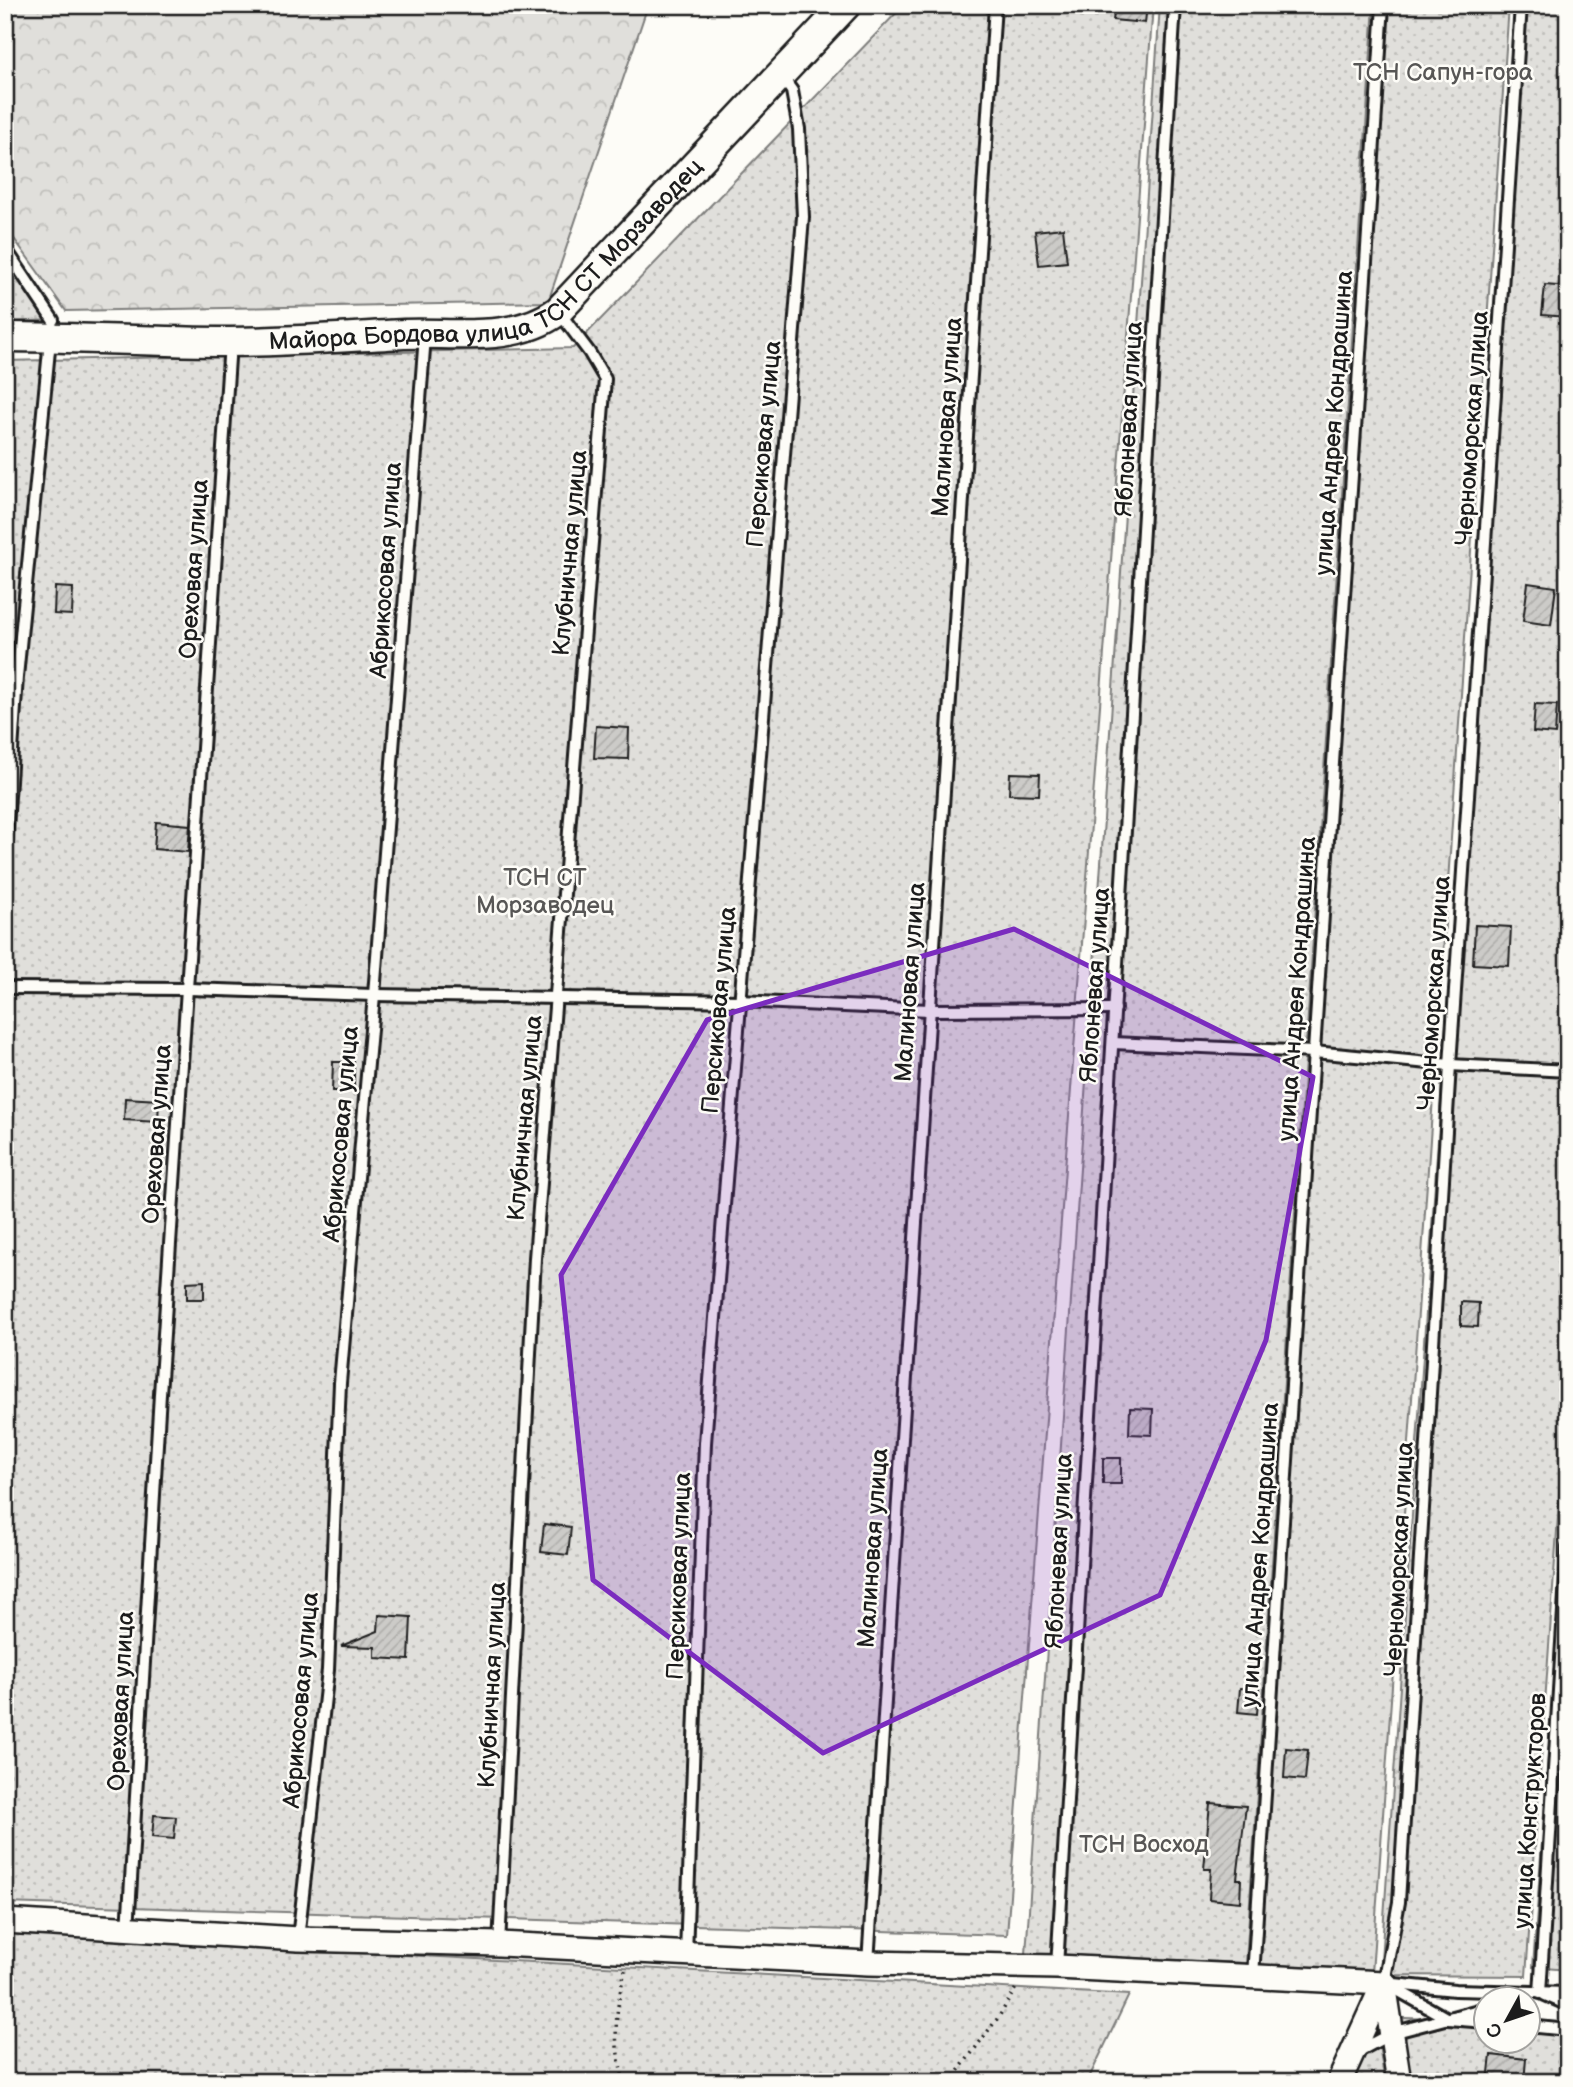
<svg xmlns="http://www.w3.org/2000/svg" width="1573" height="2087" viewBox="0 0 1573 2087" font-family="'Balsamiq Sans',sans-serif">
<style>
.grass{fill:url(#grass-dots);stroke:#7e7e7c;stroke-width:2}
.forest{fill:url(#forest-crowns);stroke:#7e7e7c;stroke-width:2}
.building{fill:url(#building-hatch);stroke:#1c1c1c;stroke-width:2}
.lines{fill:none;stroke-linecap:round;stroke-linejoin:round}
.service-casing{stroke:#1c1c1c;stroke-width:16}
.minor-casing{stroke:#1c1c1c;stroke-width:28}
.tertiary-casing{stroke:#1c1c1c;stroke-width:33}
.path{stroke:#1c1c1c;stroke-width:3.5;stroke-dasharray:2 5;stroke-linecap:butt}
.service{stroke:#fdfcf7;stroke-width:10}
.minor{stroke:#fdfcf7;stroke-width:23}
.tertiary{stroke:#fdfcf7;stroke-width:28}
.marked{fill:#7b2cbf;fill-opacity:0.2;stroke:#7b2cbf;stroke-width:5;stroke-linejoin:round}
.labels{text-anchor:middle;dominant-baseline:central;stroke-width:5;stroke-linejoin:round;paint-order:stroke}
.park-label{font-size:24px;fill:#575655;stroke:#fdfcf7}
.street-label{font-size:24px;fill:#1c1c1c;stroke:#fdfcf7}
</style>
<defs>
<pattern id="grass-dots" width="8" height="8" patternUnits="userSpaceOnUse" patternTransform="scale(1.75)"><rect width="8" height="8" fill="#e0dfdb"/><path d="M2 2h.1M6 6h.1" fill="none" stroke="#c0bfbb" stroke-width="1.8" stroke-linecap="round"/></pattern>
<pattern id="forest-crowns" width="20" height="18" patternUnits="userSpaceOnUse" patternTransform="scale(1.75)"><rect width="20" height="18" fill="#e0dfdb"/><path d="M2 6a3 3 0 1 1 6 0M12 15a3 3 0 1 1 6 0" fill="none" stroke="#c0bfbb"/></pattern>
<pattern id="building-hatch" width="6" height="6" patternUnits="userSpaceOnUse" patternTransform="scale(1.75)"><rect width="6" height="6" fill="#cccbc8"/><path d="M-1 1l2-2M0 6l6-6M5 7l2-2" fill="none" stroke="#afaeab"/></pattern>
</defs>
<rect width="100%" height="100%" fill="#fdfcf7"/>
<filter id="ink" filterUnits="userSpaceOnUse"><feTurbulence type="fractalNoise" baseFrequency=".0143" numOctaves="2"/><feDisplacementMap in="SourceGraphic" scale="14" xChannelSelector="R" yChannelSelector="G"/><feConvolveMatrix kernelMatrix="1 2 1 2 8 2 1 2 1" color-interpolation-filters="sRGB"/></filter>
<g filter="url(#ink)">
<!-- grass -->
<g class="grass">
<path d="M904,5H1153L1007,1935L5,1903V361L573,348Z"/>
<path d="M1160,5H1374L1246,1963L1026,1954Z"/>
<path d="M1387,5H1509L1372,1973L1257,1968Z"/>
<path d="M1517,5H1568V1373L1526,1976L1380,1975Z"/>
<path d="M5,248L53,320L5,322Z"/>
<path d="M1568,1480V1970L1533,1967Z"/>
<path d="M5,1933L1129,1995L1087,2082H5Z"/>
<path d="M1379,2017L1485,2021L1486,2042H1528V2023L1568,2025V2082H1389Z"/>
<path d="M1375,2021L1385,2082H1347Z"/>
</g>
<!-- forest -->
<path class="forest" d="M5,5H648L548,302L66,311L5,226Z"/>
<!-- building -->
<g class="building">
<path d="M1115,5H1147L1145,23L1113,20Z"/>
<path d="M1063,228L1067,262L1039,265L1035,231Z"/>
<path d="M1545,285L1568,287V317L1542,315Z"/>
<path d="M1528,583L1556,587L1551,625L1523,621Z"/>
<path d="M55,587L73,588L72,615L54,614Z"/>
<path d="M1535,704L1557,705L1555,734L1533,732Z"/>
<path d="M596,726L629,728L628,759L594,758Z"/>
<path d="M1010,773L1040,774L1039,795L1009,794Z"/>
<path d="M156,822L190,825L188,852L154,849Z"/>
<path d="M1475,925L1511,927L1509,966L1473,964Z"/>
<path d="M333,1062H354V1091H332Z"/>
<path d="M125,1098L159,1100L158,1122L124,1120Z"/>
<path d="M204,1281V1299H187V1282Z"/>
<path d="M1461,1302L1479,1303L1478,1327L1461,1326Z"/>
<path d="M1130,1408L1153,1409L1152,1435L1129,1434Z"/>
<rect x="1103" y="1458" width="18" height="26"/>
<path d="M544,1524L571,1527L568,1555L541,1552Z"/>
<path d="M379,1615L411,1617L409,1660L375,1658V1647L341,1646L378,1631Z"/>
<path d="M1240,1688L1259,1689L1257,1714L1238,1712Z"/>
<path d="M1286,1748L1308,1750L1305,1780L1284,1778Z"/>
<path d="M1210,1803L1246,1806L1237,1879H1241L1240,1902L1209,1899L1211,1869H1204Z"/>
<path d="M154,1815L176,1817L174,1839L152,1837Z"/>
<path d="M1491,2055L1526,2059L1524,2082H1488Z"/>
</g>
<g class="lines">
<defs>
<g id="service">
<path d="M5,248L53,320"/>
<path d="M5,855L17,677L50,340"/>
<path d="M5,988L189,989L374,995L740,1001L929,1010L1115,1009"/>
<path d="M1113,1043L1314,1052L1450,1065L1568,1071"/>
<path d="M128,1930L160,1394L230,343"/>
<path d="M298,1939L328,1670L340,1383L374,995L425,336"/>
<path d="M499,1944L535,1258L605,379L589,352L559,312"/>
<path d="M686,1954L705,1443L803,217L799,129L792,91L781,76"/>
<path d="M868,1963L995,5"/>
<path d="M1057,1967C1094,1313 1135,659 1175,5"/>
<path d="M1253,1976L1383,5"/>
<path d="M1384,1983L1399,1902L1450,1065L1521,5"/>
<path d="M1384,1983L1455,1990L1568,1993"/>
<path d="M1390,1986L1448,2019L1486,2022"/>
<path d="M1540,1993L1568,1547"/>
<path d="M1545,1995L1568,2005"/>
<path d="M1528,2026L1568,2030"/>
<path d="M1357,2052L1392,2033L1486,2008"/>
</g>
<g id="minor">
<path d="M5,1921L298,1939L499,1944L868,1963L1057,1967L1384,1983"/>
<path d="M1384,1983L1399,2082"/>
<path d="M1339,2082L1384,1983"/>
</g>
<g id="tertiary">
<path id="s1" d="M5,337C80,337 154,342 229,342C287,342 346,337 404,334C455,332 515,343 558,311L846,5"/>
</g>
</defs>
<!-- service casing -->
<use href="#service" class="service-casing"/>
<!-- minor casing -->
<use href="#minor" class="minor-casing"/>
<!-- tertiary casing -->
<use href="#tertiary" class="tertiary-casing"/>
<!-- path -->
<g class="path">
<path d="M624,2082C612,2038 615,2014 625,1970"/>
<path d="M950,2082L1000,2015L1017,1986"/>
</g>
<!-- service -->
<use href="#service" class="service"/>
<!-- minor -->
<use href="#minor" class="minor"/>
<!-- tertiary -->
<use href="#tertiary" class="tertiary"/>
</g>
</g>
<!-- marked area -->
<path class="marked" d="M1014,929L1313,1077L1266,1340L1160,1595L823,1753L593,1580L561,1275L707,1020Z"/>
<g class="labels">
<!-- park labels -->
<g class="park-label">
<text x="1443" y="72">ТСН Сапун-гора</text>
<text x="545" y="877">ТСН СТ<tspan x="545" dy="28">Морзаводец</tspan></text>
<text x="1144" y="1844">ТСН Восход</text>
</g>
<!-- street labels -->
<g class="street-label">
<text stroke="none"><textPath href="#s1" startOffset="513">Майора Бордова улица ТСН СТ Морзаводец</textPath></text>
<text transform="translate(947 417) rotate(-86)">Малиновая улица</text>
<text transform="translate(1129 419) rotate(-87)">Яблоневая улица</text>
<text transform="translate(1334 423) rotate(-86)">улица Андрея Кондрашина</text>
<text transform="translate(1472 428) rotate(-86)">Черноморская улица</text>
<text transform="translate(764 444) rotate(-85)">Персиковая улица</text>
<text transform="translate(570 553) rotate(-85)">Клубничная улица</text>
<text transform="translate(194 569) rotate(-86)">Ореховая улица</text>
<text transform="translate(386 570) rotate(-86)">Абрикосовая улица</text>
<text transform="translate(910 982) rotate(-86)">Малиновая улица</text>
<text transform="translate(1095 985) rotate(-86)">Яблоневая улица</text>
<text transform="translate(1297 989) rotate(-86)">улица Андрея Кондрашина</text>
<text transform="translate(1434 993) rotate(-86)">Черноморская улица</text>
<text transform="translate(719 1010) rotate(-85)">Персиковая улица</text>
<text transform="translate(525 1118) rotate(-85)">Клубничная улица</text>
<text transform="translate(157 1134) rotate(-86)">Ореховая улица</text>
<text transform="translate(341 1134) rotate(-85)">Абрикосовая улица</text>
<text transform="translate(873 1548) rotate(-86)">Малиновая улица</text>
<text transform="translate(1059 1551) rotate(-87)">Яблоневая улица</text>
<text transform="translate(1260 1555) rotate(-86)">улица Андрея Кондрашина</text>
<text transform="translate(1399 1559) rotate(-87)">Черноморская улица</text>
<text transform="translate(679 1576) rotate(-88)">Персиковая улица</text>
<text transform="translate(492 1685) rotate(-87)">Клубничная улица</text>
<text transform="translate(301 1700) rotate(-85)">Абрикосовая улица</text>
<text transform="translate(121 1701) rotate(-87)">Ореховая улица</text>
<text transform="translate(1530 1811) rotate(-86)">улица Конструкторов</text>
</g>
</g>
<!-- margin -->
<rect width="1573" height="2087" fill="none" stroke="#fdfcf7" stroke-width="28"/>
<rect x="14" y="14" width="1545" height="2059" fill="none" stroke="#1c1c1c" stroke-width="2.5" filter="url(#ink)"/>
<!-- north arrow -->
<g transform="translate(1507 2020) rotate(230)"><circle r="33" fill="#fdfcf7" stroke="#a3a29f" stroke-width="2"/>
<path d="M0-5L12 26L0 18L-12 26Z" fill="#1c1c1c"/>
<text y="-10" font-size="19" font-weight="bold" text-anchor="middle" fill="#1c1c1c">С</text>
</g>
</svg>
